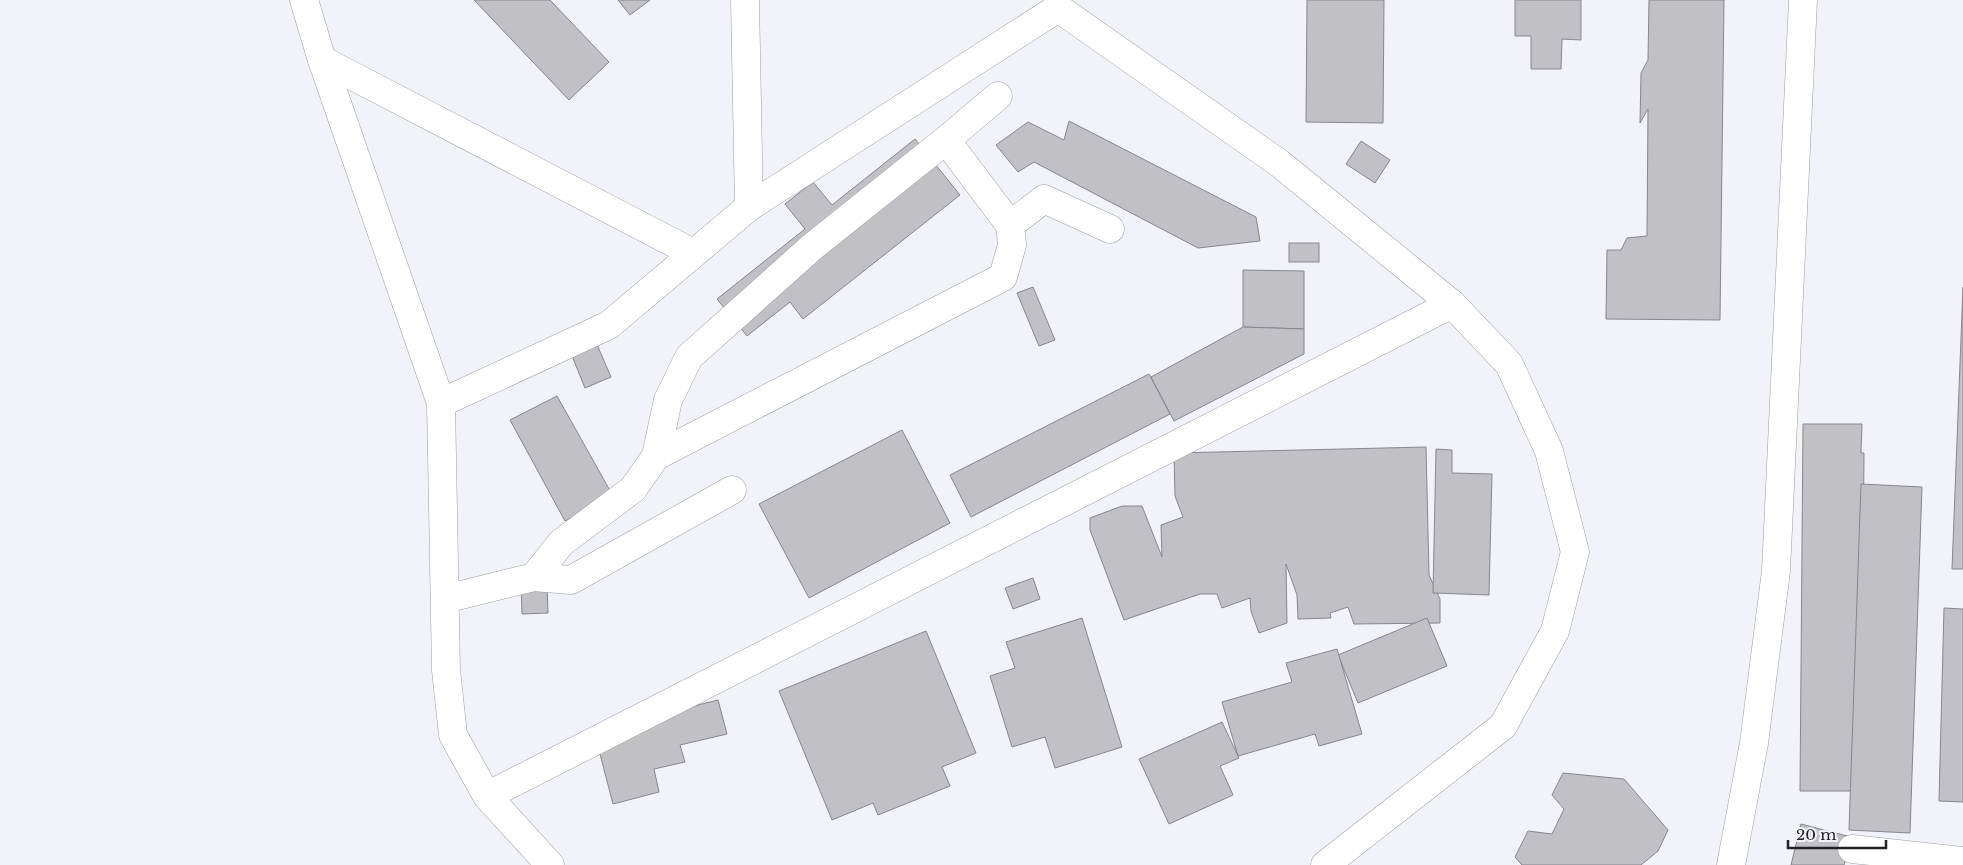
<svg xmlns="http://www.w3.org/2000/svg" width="1963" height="865" viewBox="0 0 1963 865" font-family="'Libre Baskerville',serif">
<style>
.building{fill:#c0c0c5;stroke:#86868c}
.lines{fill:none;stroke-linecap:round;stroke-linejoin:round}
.minor-casing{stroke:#9c9da3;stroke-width:29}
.minor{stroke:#fff;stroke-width:28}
</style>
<rect width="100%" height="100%" fill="#f2f3f9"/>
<!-- building -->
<g class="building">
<path d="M474,0H550L609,62L569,100Z"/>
<path d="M618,0H650L630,15Z"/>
<path d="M1307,0H1384L1383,123L1306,122Z"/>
<path d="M1515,0H1581V40L1562,39L1561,69H1531V36H1515Z"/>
<path d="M1649,0H1724L1720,320L1606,319L1607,250H1621L1627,238L1647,236L1648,109L1640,123L1641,73L1648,60Z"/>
<path d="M1069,121L1256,217L1260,241L1198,248L1034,162L1018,172L996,145L1028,122L1064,140Z"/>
<path d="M915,139L960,195L803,319L790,302L747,336L717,299L805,229L785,204L813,182L832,205Z"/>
<path d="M1361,141L1390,160L1375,183L1346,164Z"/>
<rect x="1289" y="243" width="30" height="19"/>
<path d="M1243,270L1304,271V329L1243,327Z"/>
<path d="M1033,287L1055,340L1039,346L1017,293Z"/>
<path d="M1963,287V569H1952Z"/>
<path d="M1243,327L1304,329V354L1174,421L1151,377Z"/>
<path d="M595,340L611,377L585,388L570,351Z"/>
<path d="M1149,374L1170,414L971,517L950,475Z"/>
<path d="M557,396L613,496L565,521L510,420Z"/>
<path d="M1803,424H1862L1861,453H1864L1861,791H1800Z"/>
<path d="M902,430L950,523L809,598L759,504Z"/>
<path d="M1426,447L1429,575L1440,599V623L1354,624L1348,607L1330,613L1331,618L1298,619L1297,595L1286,564L1287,623L1259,633L1251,611L1250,598L1222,608L1217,594H1200L1124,620L1090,530V518L1122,506H1142L1162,557L1161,525L1183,517L1175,496L1174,453Z"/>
<path d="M1436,449L1452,450V473L1492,474L1489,595L1433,593Z"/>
<path d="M1861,484L1922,487L1910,833L1849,830Z"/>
<path d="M1033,578L1040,599L1013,609L1005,588Z"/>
<path d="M547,582L548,613L522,614L521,583Z"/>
<path d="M1944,608L1963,609V802L1939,801Z"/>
<path d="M1082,618L1122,747L1055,768L1045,737L1012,747L990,676L1015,668L1006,642Z"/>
<path d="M1427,618L1447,666L1358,703L1338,655Z"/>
<path d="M926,631L976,753L942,767L950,786L878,815L873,803L832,820L779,691Z"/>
<path d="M1337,649L1362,734L1319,746L1315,734L1238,756L1222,702L1292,682L1286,663Z"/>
<path d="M718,700L727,734L680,745L685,762L654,769L659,792L613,804L594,731Z"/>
<path d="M1222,722L1239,758L1220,766L1233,795L1169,824L1139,759Z"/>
<path d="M1563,773L1624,779L1668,830L1658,851L1641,865H1522L1515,857L1528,831L1552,834L1564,809L1552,795Z"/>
<path d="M1801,824L1851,837L1844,865H1791Z"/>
</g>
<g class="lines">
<defs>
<g id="minor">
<path d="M304,0L322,60L441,403L446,670L453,735L487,796L550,865"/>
<path d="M745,0L749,207"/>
<path d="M1058,8L1279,163L1452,304L1509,364L1549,451L1575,552L1555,631L1503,726L1325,865"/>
<path d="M322,60L693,253"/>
<path d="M946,140L998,96"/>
<path d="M1010,225L1044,199L1110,229"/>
<path d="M441,403L609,325L749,207L1058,8"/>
<path d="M534,577L561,543L633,489L656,456L1003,277L1012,245L1010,225L946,140L812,247L689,357L668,400L656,456"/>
<path d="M445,599L534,577L571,580L732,490"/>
<path d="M487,796L1452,304"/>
<path d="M1852,849L1963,861"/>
<path d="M1731,865L1754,743L1776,571L1803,0"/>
</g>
</defs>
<!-- minor casing -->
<use href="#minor" class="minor-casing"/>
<!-- minor -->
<use href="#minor" class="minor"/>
</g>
<!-- scale -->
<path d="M1788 840v8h98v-8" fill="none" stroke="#222224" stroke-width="2.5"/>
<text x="1796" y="840" font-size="15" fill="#222224" stroke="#f2f3f9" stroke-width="4" paint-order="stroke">20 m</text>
</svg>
